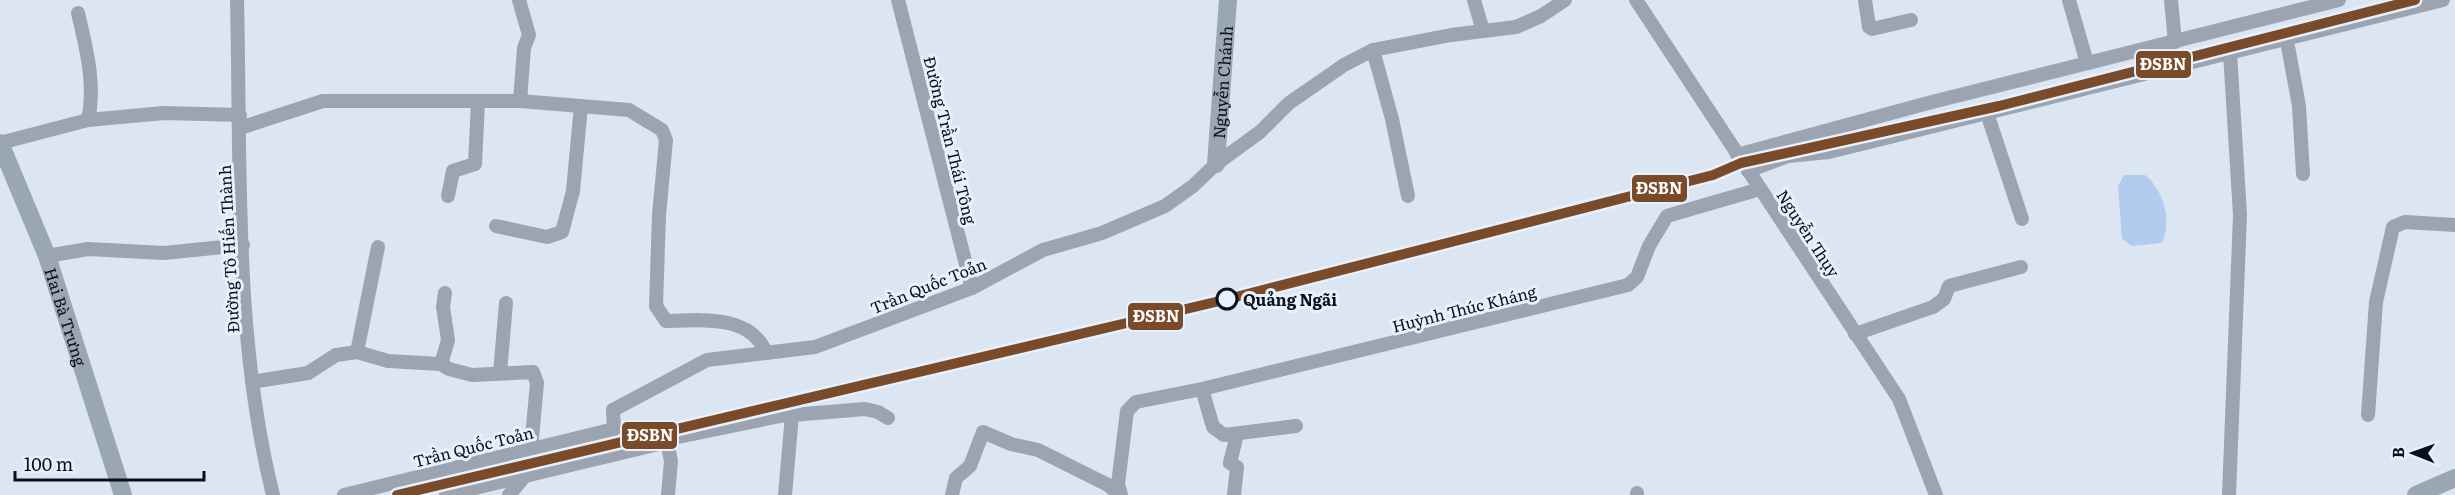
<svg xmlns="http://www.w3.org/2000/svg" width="2455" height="495" viewBox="0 0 2455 495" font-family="Literata,serif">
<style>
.green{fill:#b2ccef}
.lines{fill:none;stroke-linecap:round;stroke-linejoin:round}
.minor{stroke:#9ba4b0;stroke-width:14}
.major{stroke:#9ba6b5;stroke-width:18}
.rail-1-casing{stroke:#e7f1fd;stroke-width:15}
.rail-1{stroke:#7a4b2a;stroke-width:10}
.stop-dot{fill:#e7f1fd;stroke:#09101a;stroke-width:3}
.labels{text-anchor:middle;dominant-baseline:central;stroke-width:6;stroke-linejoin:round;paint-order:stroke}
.street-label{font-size:16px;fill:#09101a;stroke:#e7f1fd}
.stop-label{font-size:16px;font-weight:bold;fill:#09101a;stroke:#e7f1fd;text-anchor:start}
.line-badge{stroke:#e7f1fd;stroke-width:2}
.badge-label{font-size:16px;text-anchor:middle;font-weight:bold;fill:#fff}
</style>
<rect width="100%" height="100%" fill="#dce5f2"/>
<!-- green -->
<path class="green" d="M2124,175H2145C2164,191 2172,220 2162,243L2132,246L2122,239L2118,186Z"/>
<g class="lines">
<!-- minor -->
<g class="minor">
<path d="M237,0C241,164 233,335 273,495"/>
<path d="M519,0L529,35L524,48L520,101"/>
<path d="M898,0L972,288"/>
<path d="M1474,0L1483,31"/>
<path d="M1636,0L1899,399L1936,495"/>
<path d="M1865,0L1869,27L1872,29L1911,20"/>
<path d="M2069,0L2087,63"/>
<path d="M2171,0L2175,42"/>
<path d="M78,13C86,48 96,84 88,120"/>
<path d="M2287,41L2299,106L2303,174"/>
<path d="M1373,50L1392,119L1408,196"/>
<path d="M1987,113L2022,219"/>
<path d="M240,128L323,101H520L629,110L662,130L666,140L659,215L656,306L666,321C700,320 751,314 766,353"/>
<path d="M0,143L88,120L164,113L240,115"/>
<path d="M1737,155L1928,103L2339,0"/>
<path d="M1748,171L1788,156L1829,152L2443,0"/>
<path d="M448,196L453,171L475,164L478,102"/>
<path d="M496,226L547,237L562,232L573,191L581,106"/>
<path d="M47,256L88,249L164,253L243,245"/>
<path d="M1855,334L1933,307L1944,299L1949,286L2021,267"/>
<path d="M357,352L378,247"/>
<path d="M441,364L448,340L443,307L445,293"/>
<path d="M500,373L506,303"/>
<path d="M252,382L308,373L336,355L357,352L388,361L441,364L449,369L472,375L533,372L537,383L531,449"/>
<path d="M1202,389L1213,427L1224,435L1296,426"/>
<path d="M2368,415L2376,302L2393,227L2405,222L2455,225"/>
<path d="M667,442L678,437L780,416L865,409L878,412L888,418"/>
<path d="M1637,493V495"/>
<path d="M344,495L614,429L613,410L707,360L815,347L972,288L1043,250L1102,233L1165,206L1193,186L1216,164L1260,132L1289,103L1344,65L1373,50L1451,35L1516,27L1541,16L1565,0"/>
<path d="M446,495L667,442L671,461L668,495"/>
<path d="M509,495L525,476"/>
<path d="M785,495L792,415"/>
<path d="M952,495L956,478L970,466L983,432L1011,444L1038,450L1108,485L1120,495"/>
<path d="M1121,495L1118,484L1127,411L1136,402L1202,389L1628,285L1637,277L1649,246L1667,216L1760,189"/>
<path d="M1234,495L1237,467L1230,463L1237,434"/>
<path d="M2229,495L2240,215L2230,53"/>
</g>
<!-- major -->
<g class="major">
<path id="s1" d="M0,143L47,256L123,495"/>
<path id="s2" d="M1216,164L1228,0"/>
<path d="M2416,495L2455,478"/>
</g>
<defs>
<path id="rail-1" d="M397,495L1224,300L1713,175L1741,163L1999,106L2415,0"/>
</defs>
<!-- rail-1 casing -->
<use href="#rail-1" class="rail-1-casing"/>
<!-- rail-1 -->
<use href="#rail-1" class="rail-1"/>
</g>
<!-- markers -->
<circle class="stop-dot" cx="1227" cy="299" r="10"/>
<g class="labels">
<!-- street labels -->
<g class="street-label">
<text stroke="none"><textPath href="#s2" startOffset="82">Nguyễn Chánh</textPath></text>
<text transform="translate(951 140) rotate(76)">Đường Trần Thái Tông</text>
<text transform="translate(1809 233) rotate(57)">Nguyễn Thụy</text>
<text transform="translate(228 249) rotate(-93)">Đường Tô Hiến Thành</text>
<text transform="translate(928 285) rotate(-22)">Trần Quốc Toản</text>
<text transform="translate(1464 308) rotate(-14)">Huỳnh Thúc Kháng</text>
<text stroke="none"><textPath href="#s1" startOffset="186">Hai Bà Trưng</textPath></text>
<text transform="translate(473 446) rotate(-14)">Trần Quốc Toản</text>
</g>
<!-- stop labels -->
<g class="stop-label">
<text x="1243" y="299">Quảng Ngãi</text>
</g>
</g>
<g class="line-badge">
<rect x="2135" y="50" width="57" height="29" rx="6" fill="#7a4b2a"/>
<rect x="1631" y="174" width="57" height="29" rx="6" fill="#7a4b2a"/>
<rect x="1127" y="302" width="57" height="29" rx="6" fill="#7a4b2a"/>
<rect x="621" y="421" width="57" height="29" rx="6" fill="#7a4b2a"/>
</g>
<g class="badge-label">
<text x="2163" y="70">ĐSBN</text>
<text x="1659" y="194">ĐSBN</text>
<text x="1156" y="322">ĐSBN</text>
<text x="650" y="441">ĐSBN</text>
</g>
<!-- north arrow -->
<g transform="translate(2413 453) rotate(271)" stroke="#e7f1fd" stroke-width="4.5" paint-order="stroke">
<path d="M0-4.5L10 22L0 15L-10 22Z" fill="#09101a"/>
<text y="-9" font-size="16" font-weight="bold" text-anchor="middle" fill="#09101a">B</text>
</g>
<!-- scale -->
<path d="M15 471v9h189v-9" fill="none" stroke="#09101a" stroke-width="3"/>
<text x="24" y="471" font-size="18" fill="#09101a" stroke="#e7f1fd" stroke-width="4.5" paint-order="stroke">100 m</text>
</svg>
